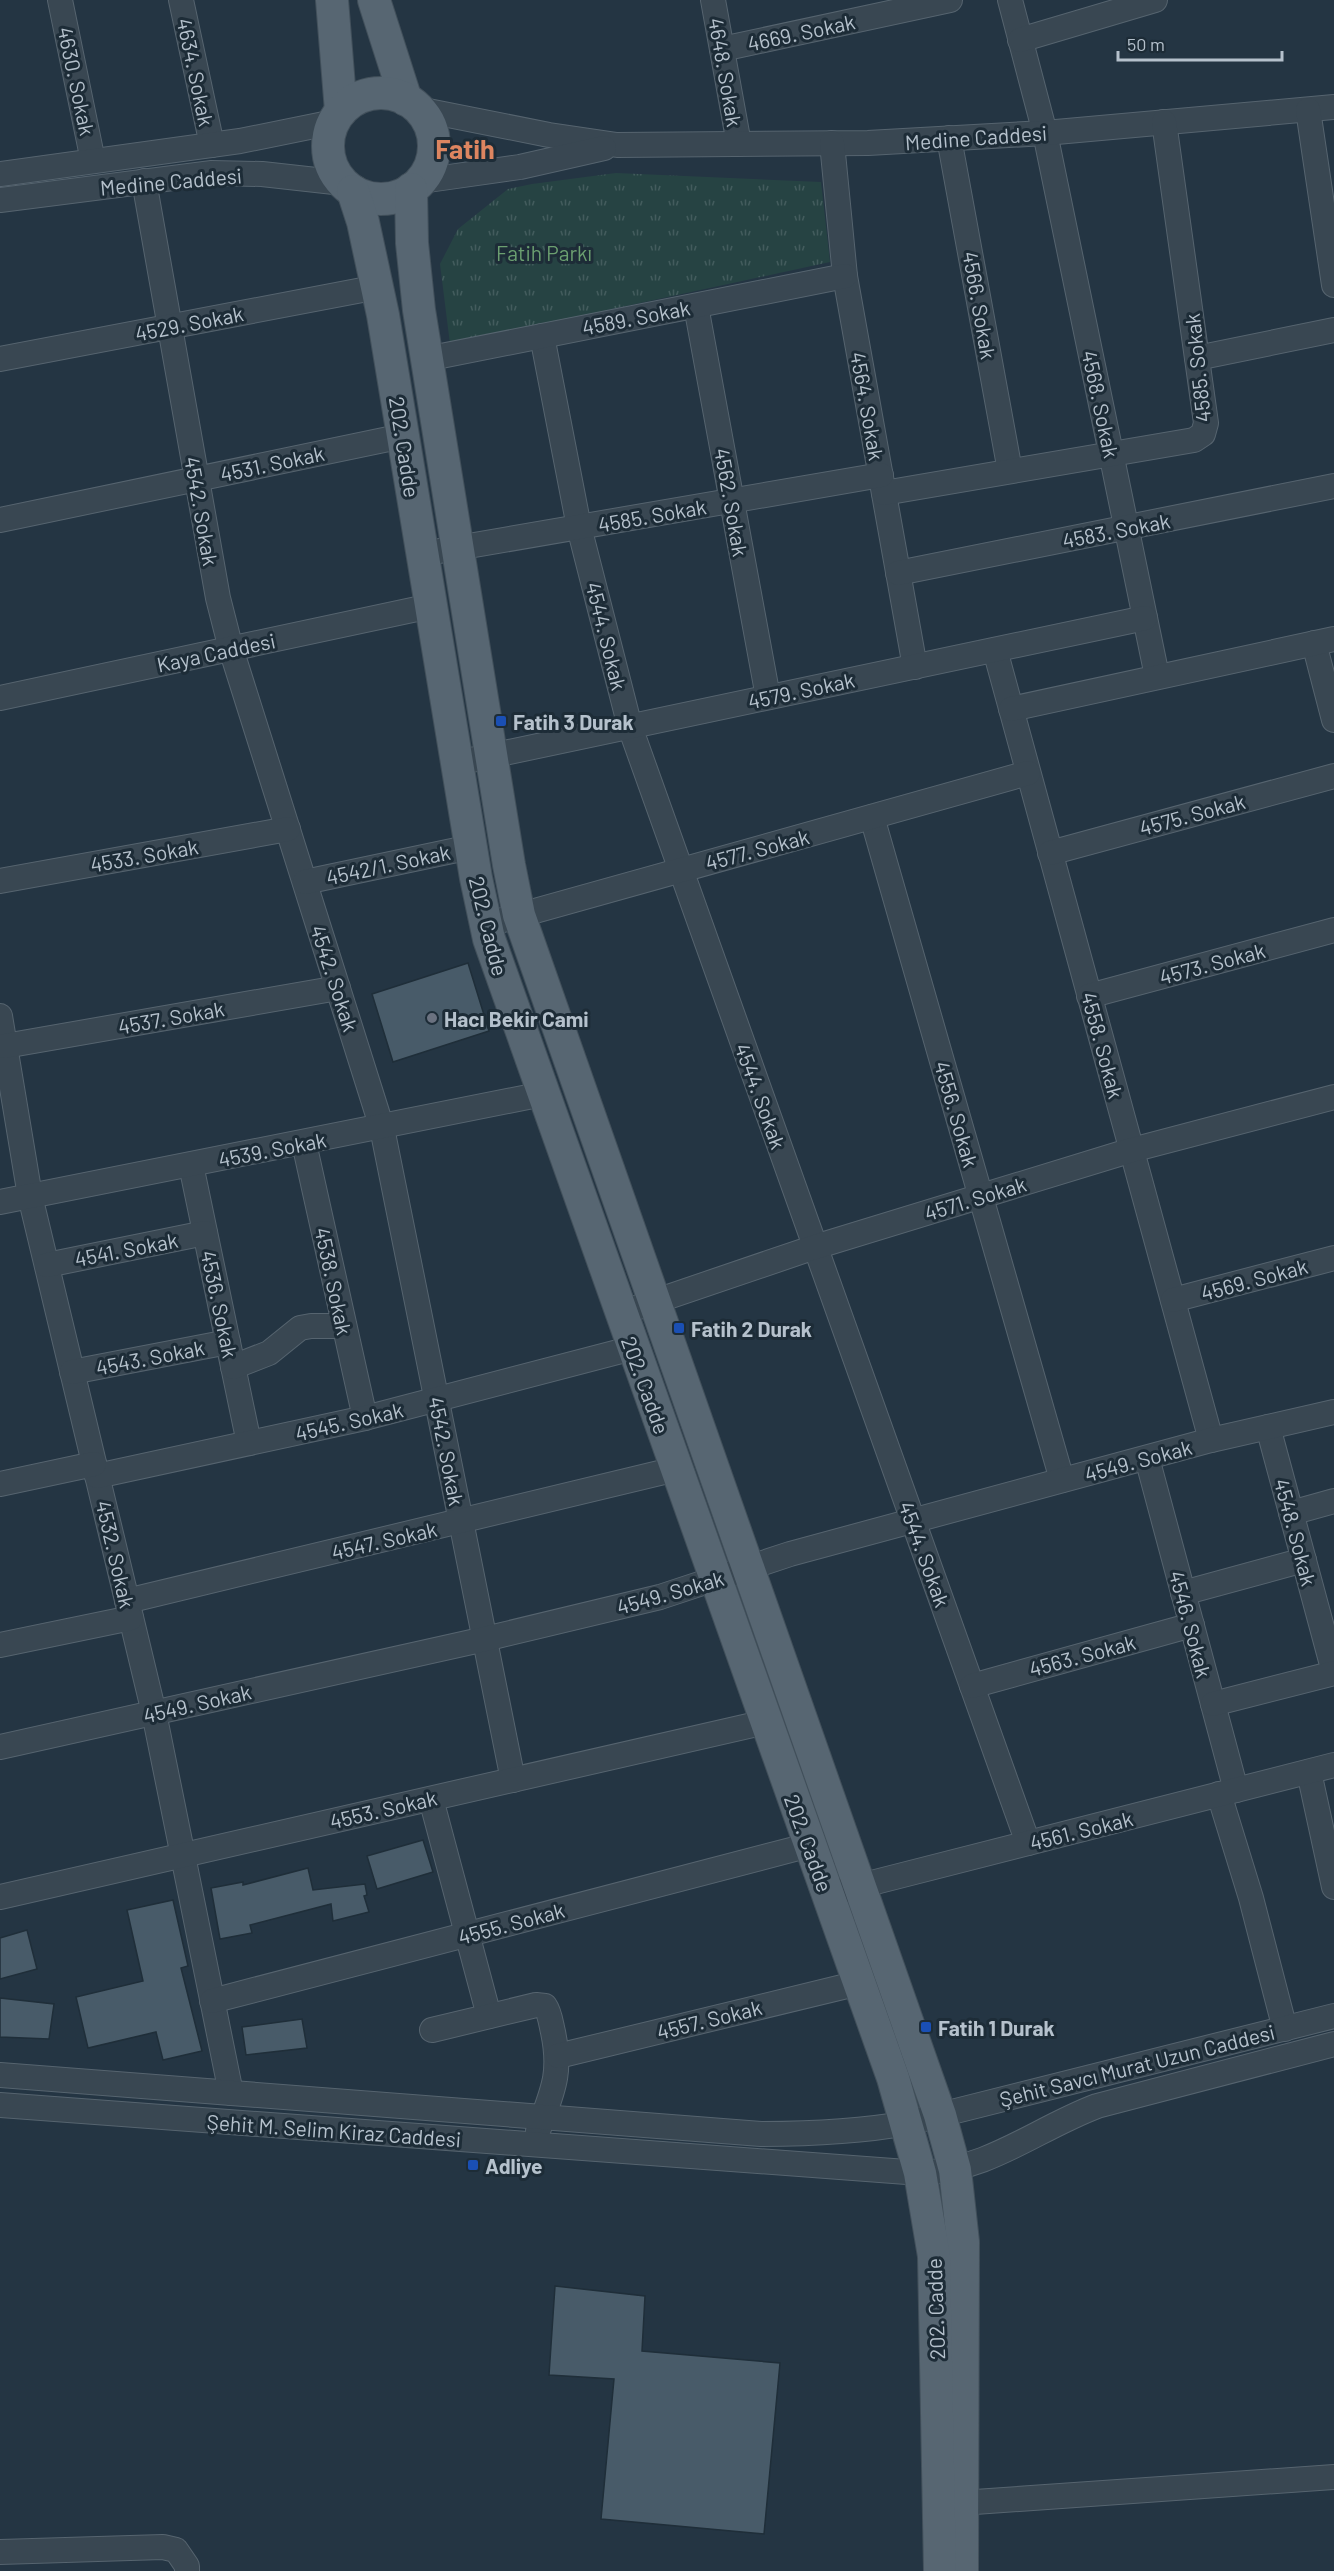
<svg xmlns="http://www.w3.org/2000/svg" width="1334" height="2571" viewBox="0 0 1334 2571" font-family="Barlow,sans-serif">
<style>
.park{fill:url(#park-tufts)}
.building{fill:#485b69;stroke:#1f2e39;stroke-width:1.5}
.lines{fill:none;stroke-linecap:round;stroke-linejoin:round}
.minor-casing{stroke:#56646f;stroke-width:26}
.major-casing{stroke:#42505b;stroke-width:34}
.minor{stroke:#394752;stroke-width:24}
.major{stroke:#576672;stroke-width:32}
.transit-dot{fill:#1a4fb4;stroke:#1d2c37;stroke-width:2}
.worship-dot{fill:#6b7280;stroke:#1d2c37;stroke-width:2}
.labels{text-anchor:middle;dominant-baseline:central;stroke-width:6;stroke-linejoin:round;paint-order:stroke}
.street-label{font-size:21px;fill:#b5c1cc;stroke:#1d2c37}
.park-label{font-size:21px;fill:#6b9f70;stroke:#1d2c37}
.poi-label{font-size:21px;font-weight:bold;fill:#b5c1cc;stroke:#1d2c37;text-anchor:start}
.district-label{font-size:27px;font-weight:bold;fill:#dd8560;stroke:#1d2c37}
</style>
<defs>
<pattern id="park-tufts" width="24" height="20" patternUnits="userSpaceOnUse" patternTransform="scale(1.5)"><rect width="24" height="20" fill="#264343"/><path d="M3 7l-1-3M5 7V3M7 7l1-3M15 17l-1-3M17 17v-4M19 17l1-3" fill="none" stroke="#435c5d"/></pattern>
</defs>
<rect width="100%" height="100%" fill="#243543"/>
<!-- park -->
<path class="park" d="M616,173L821,182L830,262L450,344L440,264L458,229L508,189L532,184Z"/>
<!-- building -->
<g class="building">
<path d="M468,963L489,1031L393,1062L372,994Z"/>
<path d="M423,1840L433,1872L377,1889L367,1856Z"/>
<path d="M308,1868L313,1890L365,1884L367,1895L364,1896L369,1912L333,1921L331,1904L250,1925L252,1933L220,1939L211,1888L243,1882V1885Z"/>
<path d="M173,1900L188,1966L181,1968L202,2051L163,2060L156,2032L88,2048L76,1997L143,1981L127,1910Z"/>
<path d="M27,1930L37,1969L0,1979V1938Z"/>
<path d="M0,1998L54,2004L49,2039L0,2037Z"/>
<path d="M302,2019L307,2048L246,2055L242,2027Z"/>
<path d="M555,2286L645,2296L642,2351L780,2363L764,2534L601,2519L614,2379L549,2375Z"/>
</g>
<g class="lines">
<defs>
<g id="minor">
<path d="M60,0L93,161"/>
<path d="M181,0L212,145"/>
<path d="M713,0L739,144"/>
<path d="M1010,0L1045,133L1157,676"/>
<path d="M1020,40L1155,0"/>
<path d="M722,49L950,0"/>
<path d="M418,109L549,135L617,145L868,143L1045,133L1334,107"/>
<path d="M1308,110L1334,285"/>
<path d="M949,138L1010,471"/>
<path d="M832,143L845,276L915,667"/>
<path d="M0,174L240,141L334,122"/>
<path d="M144,181L218,598L231,649L382,1128L513,1780"/>
<path d="M421,181L520,167L604,148"/>
<path d="M0,200L212,173L262,174L343,183"/>
<path d="M696,306L768,697"/>
<path d="M542,336L579,527L630,727L1028,1843"/>
<path d="M1197,358L1334,330"/>
<path d="M0,359L378,287"/>
<path d="M426,359L845,276"/>
<path d="M884,493L1194,440L1203,434L1206,423L1164,122"/>
<path d="M0,520L403,436"/>
<path d="M422,554L881,475"/>
<path d="M898,573L1334,486"/>
<path d="M1314,643L1334,720"/>
<path d="M995,650L1211,1440"/>
<path d="M0,698L431,606"/>
<path d="M1011,709L1334,639"/>
<path d="M457,763L1145,618"/>
<path d="M872,817L1062,1480"/>
<path d="M1050,853L1334,776"/>
<path d="M0,881L288,829"/>
<path d="M305,882L471,847"/>
<path d="M485,925L1028,773"/>
<path d="M1089,996L1334,930"/>
<path d="M0,1016L30,1196L154,1713L231,2093"/>
<path d="M5,1046L338,988"/>
<path d="M304,1143L365,1418"/>
<path d="M191,1165L249,1443"/>
<path d="M0,1202L543,1094"/>
<path d="M47,1265L205,1233"/>
<path d="M1173,1300L1334,1258"/>
<path d="M621,1313L815,1247L1132,1150L1334,1097"/>
<path d="M233,1367L269,1353L300,1328L311,1326H344"/>
<path d="M72,1372L228,1342"/>
<path d="M1268,1427L1334,1672"/>
<path d="M1147,1458L1236,1790"/>
<path d="M97,1476L365,1418L633,1348"/>
<path d="M0,1484L94,1464"/>
<path d="M1291,1513L1334,1501"/>
<path d="M1183,1593L1304,1560"/>
<path d="M127,1601L676,1469"/>
<path d="M0,1645L131,1618"/>
<path d="M972,1686L1192,1625"/>
<path d="M1213,1704L1334,1673"/>
<path d="M0,1747L485,1639L660,1597L790,1554L1211,1440L1334,1412"/>
<path d="M1309,1772L1334,1887"/>
<path d="M1219,1794L1251,1898L1285,2029"/>
<path d="M431,1799L489,2016"/>
<path d="M844,1890L1334,1765"/>
<path d="M0,1897L766,1722"/>
<path d="M212,2001L810,1845"/>
<path d="M432,2030L536,2005L545,2006C550,2013 551,2024 553,2032C562,2075 552,2092 538,2131"/>
<path d="M558,2056L859,1983"/>
<path d="M0,2075L761,2134C811,2134 858,2132 908,2123L1334,2016"/>
<path d="M0,2105L920,2173C990,2170 1034,2130 1097,2106L1334,2044"/>
<path d="M946,2504L1334,2477"/>
<path d="M0,2552L163,2547L176,2550L187,2566V2571"/>
</g>
<g id="major">
<path d="M332,0L341,111"/>
<path d="M374,0L406,100"/>
<circle cx="381" cy="146" r="53"/>
<path d="M411,189L412,243L419,310L509,865L519,915L940,2115L955,2170L963,2242L962,2571"/>
<path d="M353,191L363,222L383,315L476,878L489,939L893,2078L920,2173L934,2256L940,2571"/>
</g>
</defs>
<!-- minor casing -->
<use href="#minor" class="minor-casing"/>
<!-- major casing -->
<use href="#major" class="major-casing"/>
<!-- minor -->
<use href="#minor" class="minor"/>
<!-- major -->
<use href="#major" class="major"/>
</g>
<!-- markers -->
<g class="transit-dot">
<rect x="495" y="715" width="12" height="12" rx="3"/>
<rect x="673" y="1322" width="12" height="12" rx="3"/>
<rect x="920" y="2021" width="12" height="12" rx="3"/>
<rect x="467" y="2159" width="12" height="12" rx="3"/>
</g>
<circle class="worship-dot" cx="432" cy="1018" r="6"/>
<g class="labels">
<!-- street labels -->
<g class="street-label">
<text transform="translate(801 32) rotate(-12)">4669. Sokak</text>
<text transform="translate(196 72) rotate(78)">4634. Sokak</text>
<text transform="translate(726 72) rotate(80)">4648. Sokak</text>
<text transform="translate(77 81) rotate(78)">4630. Sokak</text>
<text transform="translate(976 137) rotate(-4)">Medine Caddesi</text>
<text transform="translate(171 181) rotate(-5)">Medine Caddesi</text>
<text transform="translate(980 305) rotate(80)">4566. Sokak</text>
<text transform="translate(636 317) rotate(-11)">4589. Sokak</text>
<text transform="translate(189 323) rotate(-11)">4529. Sokak</text>
<text transform="translate(1197 368) rotate(-96)">4585. Sokak</text>
<text transform="translate(1101 404) rotate(78)">4568. Sokak</text>
<text transform="translate(868 406) rotate(80)">4564. Sokak</text>
<text transform="translate(405 447) rotate(81)">202. Cadde</text>
<text transform="translate(272 463) rotate(-12)">4531. Sokak</text>
<text transform="translate(732 502) rotate(80)">4562. Sokak</text>
<text transform="translate(202 511) rotate(80)">4542. Sokak</text>
<text transform="translate(652 515) rotate(-10)">4585. Sokak</text>
<text transform="translate(1116 530) rotate(-11)">4583. Sokak</text>
<text transform="translate(607 636) rotate(76)">4544. Sokak</text>
<text transform="translate(216 652) rotate(-12)">Kaya Caddesi</text>
<text transform="translate(801 690) rotate(-12)">4579. Sokak</text>
<text transform="translate(1192 814) rotate(-15)">4575. Sokak</text>
<text transform="translate(757 849) rotate(-15)">4577. Sokak</text>
<text transform="translate(144 855) rotate(-10)">4533. Sokak</text>
<text transform="translate(388 864) rotate(-12)">4542/1. Sokak</text>
<text transform="translate(489 926) rotate(76)">202. Cadde</text>
<text transform="translate(1212 963) rotate(-15)">4573. Sokak</text>
<text transform="translate(335 978) rotate(72)">4542. Sokak</text>
<text transform="translate(171 1017) rotate(-10)">4537. Sokak</text>
<text transform="translate(1103 1045) rotate(75)">4558. Sokak</text>
<text transform="translate(761 1096) rotate(70)">4544. Sokak</text>
<text transform="translate(957 1114) rotate(74)">4556. Sokak</text>
<text transform="translate(272 1149) rotate(-11)">4539. Sokak</text>
<text transform="translate(975 1198) rotate(-17)">4571. Sokak</text>
<text transform="translate(126 1249) rotate(-11)">4541. Sokak</text>
<text transform="translate(1254 1279) rotate(-15)">4569. Sokak</text>
<text transform="translate(334 1281) rotate(78)">4538. Sokak</text>
<text transform="translate(220 1304) rotate(78)">4536. Sokak</text>
<text transform="translate(150 1357) rotate(-11)">4543. Sokak</text>
<text transform="translate(646 1385) rotate(70)">202. Cadde</text>
<text transform="translate(349 1421) rotate(-13)">4545. Sokak</text>
<text transform="translate(447 1451) rotate(79)">4542. Sokak</text>
<text transform="translate(1138 1460) rotate(-15)">4549. Sokak</text>
<text transform="translate(1296 1532) rotate(75)">4548. Sokak</text>
<text transform="translate(384 1540) rotate(-13)">4547. Sokak</text>
<text transform="translate(116 1554) rotate(77)">4532. Sokak</text>
<text transform="translate(925 1554) rotate(70)">4544. Sokak</text>
<text transform="translate(670 1592) rotate(-16)">4549. Sokak</text>
<text transform="translate(1191 1624) rotate(75)">4546. Sokak</text>
<text transform="translate(1082 1655) rotate(-15)">4563. Sokak</text>
<text transform="translate(197 1703) rotate(-13)">4549. Sokak</text>
<text transform="translate(383 1809) rotate(-13)">4553. Sokak</text>
<text transform="translate(1081 1830) rotate(-14)">4561. Sokak</text>
<text transform="translate(809 1843) rotate(70)">202. Cadde</text>
<text transform="translate(511 1923) rotate(-15)">4555. Sokak</text>
<text transform="translate(709 2019) rotate(-14)">4557. Sokak</text>
<text transform="translate(1137 2065) rotate(-14)">Şehit Savcı Murat Uzun Caddesi</text>
<text transform="translate(334 2130) rotate(4)">Şehit M. Selim Kiraz Caddesi</text>
<text transform="translate(935 2309) rotate(-92)">202. Cadde</text>
</g>
<!-- park labels -->
<g class="park-label">
<text x="544" y="252">Fatih Parkı</text>
</g>
<!-- poi labels -->
<g class="poi-label">
<text x="513" y="721">Fatih 3 Durak</text>
<text x="444" y="1018">Hacı Bekir Cami</text>
<text x="691" y="1328">Fatih 2 Durak</text>
<text x="938" y="2027">Fatih 1 Durak</text>
<text x="485" y="2165">Adliye</text>
</g>
<!-- district labels -->
<g class="district-label">
<text x="465" y="148">Fatih</text>
</g>
</g>
<!-- scale -->
<path d="M1118 51v9h164v-9" fill="none" stroke="#b5c1cc" stroke-width="3"/>
<text x="1127" y="51" font-size="18" fill="#b5c1cc" stroke="#1d2c37" stroke-width="4.5" paint-order="stroke">50 m</text>
</svg>
